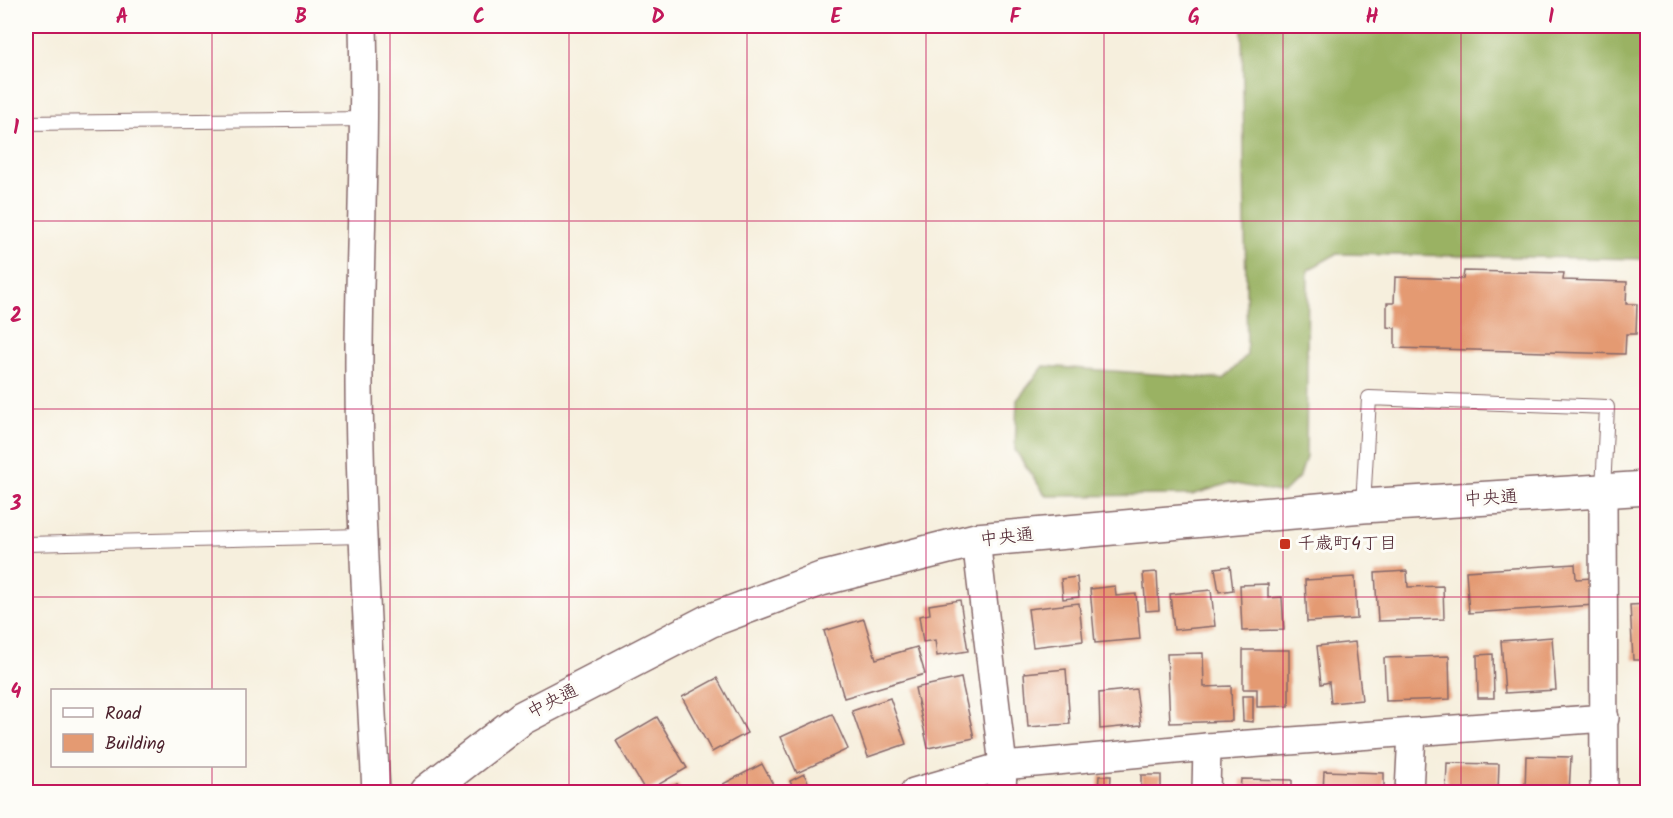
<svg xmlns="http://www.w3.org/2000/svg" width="1673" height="818" viewBox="0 0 1673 818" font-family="Kalam,'Klee One',sans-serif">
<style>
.forest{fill:#9ab263;stroke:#726847;stroke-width:1.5}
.building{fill:#e49a72}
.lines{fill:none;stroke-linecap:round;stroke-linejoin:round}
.service-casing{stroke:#866869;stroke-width:16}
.minor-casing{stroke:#866869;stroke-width:30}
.tertiary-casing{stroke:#866869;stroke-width:36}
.service{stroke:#fff;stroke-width:14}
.minor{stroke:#fff;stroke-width:27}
.tertiary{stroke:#fff;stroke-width:33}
.grid{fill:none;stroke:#c2185b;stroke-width:1.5;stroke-opacity:0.55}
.poi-dot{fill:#c8321e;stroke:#fdfcf7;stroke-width:2}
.labels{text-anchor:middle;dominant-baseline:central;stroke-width:6;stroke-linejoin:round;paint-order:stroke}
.street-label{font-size:18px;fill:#4a1f2b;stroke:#fdfcf7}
.poi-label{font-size:18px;fill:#4a1f2b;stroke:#fdfcf7;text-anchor:start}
.neatline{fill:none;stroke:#c2185b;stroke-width:2}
.grid-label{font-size:20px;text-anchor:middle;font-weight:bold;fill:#c2185b}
</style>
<rect width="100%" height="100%" fill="#fdfcf7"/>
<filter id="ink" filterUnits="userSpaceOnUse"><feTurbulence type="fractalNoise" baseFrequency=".0167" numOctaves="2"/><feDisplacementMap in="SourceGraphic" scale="12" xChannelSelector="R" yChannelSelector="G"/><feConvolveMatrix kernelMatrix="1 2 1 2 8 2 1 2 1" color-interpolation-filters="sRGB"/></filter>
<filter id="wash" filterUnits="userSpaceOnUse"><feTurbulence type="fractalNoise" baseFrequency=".008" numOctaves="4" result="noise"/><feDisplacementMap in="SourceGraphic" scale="24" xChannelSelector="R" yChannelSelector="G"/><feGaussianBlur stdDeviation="1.35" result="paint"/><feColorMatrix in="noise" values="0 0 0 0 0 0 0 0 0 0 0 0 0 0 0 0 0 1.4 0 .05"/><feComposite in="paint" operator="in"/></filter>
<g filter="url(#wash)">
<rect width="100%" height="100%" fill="#f6efdd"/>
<!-- forest -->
<path class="forest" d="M1242,26H1647V259L1336,254L1308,270L1306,457L1300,476L1283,493L1230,483L1192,495L1046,496L1015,450L1017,400L1044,366L1224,379L1247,355Z"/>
<g id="blocks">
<!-- building -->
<g class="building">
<path d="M1464,271L1564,273L1563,280L1627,282L1626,304H1637L1636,334H1626L1625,354L1395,348V328L1387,327V303H1394L1395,277L1463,279Z"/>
<path d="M1575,564L1576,579L1593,578L1595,605L1469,613L1466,571Z"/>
<path d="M1230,566L1233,590L1219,592L1215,568Z"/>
<path d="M1407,571L1408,587L1443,586L1444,619L1378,621L1375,573Z"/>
<path d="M1157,572L1159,610L1146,611L1143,573Z"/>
<path d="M1077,577L1079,597L1063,599L1061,579Z"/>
<path d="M1355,577L1357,619L1307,622L1305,580Z"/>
<path d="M1268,584V598L1282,597L1284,630L1242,631L1240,585Z"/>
<path d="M1115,586L1116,596L1136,594L1140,639L1095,643L1090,589Z"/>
<path d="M1211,590L1215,626L1174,630L1170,594Z"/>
<path d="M960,600L968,651L937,656L935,640L923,642L919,616L930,614L929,605Z"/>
<path d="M1079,603L1083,641L1033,647L1028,609Z"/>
<path d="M1648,604V660H1633L1630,605Z"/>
<path d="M864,619L876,659L917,647L925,674L844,698L824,631Z"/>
<path d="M1552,637L1556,690L1505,693L1501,641Z"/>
<path d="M1355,642L1362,700L1331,703L1329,682L1321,684L1317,646Z"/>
<path d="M1243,650H1289V706L1257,707V689H1243Z"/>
<path d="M1203,653L1204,687L1231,686L1232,721L1170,723L1167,654Z"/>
<path d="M1493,654L1494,698H1478L1477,655Z"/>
<path d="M1449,656L1450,699L1386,701L1384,658Z"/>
<path d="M1066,669L1070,724L1028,727L1024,673Z"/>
<path d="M717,678L747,733L712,752L682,697Z"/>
<path d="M961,678L974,738L928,748L915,688Z"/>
<path d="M1136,689L1141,725L1100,729L1099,693Z"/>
<path d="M1242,696H1253V722L1243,721Z"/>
<path d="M890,698L906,744L868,757L852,711Z"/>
<path d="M832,714L848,749L797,773L781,737Z"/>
<path d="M657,717L687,768L646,792L616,741Z"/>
<path d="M1526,756L1571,757L1569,792H1525Z"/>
<path d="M1447,763L1499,764L1498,792H1446Z"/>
<path d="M762,764L777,792H728L723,784Z"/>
<path d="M1324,771L1384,773V792H1323Z"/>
<path d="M804,774L813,792H795L790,781Z"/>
<rect x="1141" y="775" width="20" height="17"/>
<path d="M1099,776H1111L1110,792H1098Z"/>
<path d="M1241,779L1292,780V792H1240Z"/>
<path d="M677,784L682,792H663Z"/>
<path d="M1086,788V792H1044V789Z"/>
</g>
</g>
</g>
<g filter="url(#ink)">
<use href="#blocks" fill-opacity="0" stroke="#866869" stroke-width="1.5"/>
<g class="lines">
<defs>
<g id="service">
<path d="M26,123L366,119"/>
<path d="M1363,506L1369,398L1607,407L1603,490"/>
<path d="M26,544L362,536"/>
</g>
<g id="minor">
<path d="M363,26C366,134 360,240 359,348C358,496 369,644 376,792"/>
<path d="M1603,492L1604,792"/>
<path d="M976,540L1003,766L1002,792"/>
<path d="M914,792L1003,766L1207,747L1605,718"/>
<path d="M1206,792L1207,747"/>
<path d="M1409,792L1412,732"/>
</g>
<path id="tertiary" d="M426,792L522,718L709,621L821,579L976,540L1363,506L1648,488"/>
</defs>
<!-- service casing -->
<use href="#service" class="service-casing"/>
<!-- minor casing -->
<use href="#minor" class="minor-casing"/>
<!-- tertiary casing -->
<use href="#tertiary" class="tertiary-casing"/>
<!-- service -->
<use href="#service" class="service"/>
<!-- minor -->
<use href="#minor" class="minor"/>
<!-- tertiary -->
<use href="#tertiary" class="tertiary"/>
</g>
</g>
<!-- grid -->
<path class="grid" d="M212,26V690M390,26V792M569,26V792M747,26V792M926,26V792M1104,26V792M1283,26V792M1461,26V792M26,221H1648M26,409H1648M26,597H1648M212,766V792"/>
<!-- markers -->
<rect class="poi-dot" x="1279" y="538" width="12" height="12" rx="3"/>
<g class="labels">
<!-- street labels -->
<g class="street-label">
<text transform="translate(1491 499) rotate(-3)">中央通</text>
<text transform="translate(1007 538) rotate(-6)">中央通</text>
<text transform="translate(553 702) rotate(-27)">中央通</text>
</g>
<!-- poi labels -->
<g class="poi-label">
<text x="1297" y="544">千歳町4丁目</text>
</g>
</g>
<!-- margin -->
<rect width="1673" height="818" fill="none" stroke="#fdfcf7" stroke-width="66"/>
<!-- legend -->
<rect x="51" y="689" width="195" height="78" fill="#fdfcf7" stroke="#b5a4a5" stroke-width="1.5"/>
<rect x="63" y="708" width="30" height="9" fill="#ffffff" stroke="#b5a4a5" stroke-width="1.5"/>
<text x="105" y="719" font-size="18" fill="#4a1f2b">Road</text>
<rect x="63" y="734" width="30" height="18" fill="#e49a72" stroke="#b5a4a5" stroke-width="1.5"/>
<text x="105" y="749" font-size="18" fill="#4a1f2b">Building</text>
<rect x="33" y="33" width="1607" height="752" class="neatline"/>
<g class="grid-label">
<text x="122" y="23">A</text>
<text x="301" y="23">B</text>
<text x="479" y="23">C</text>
<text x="658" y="23">D</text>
<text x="836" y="23">E</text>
<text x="1015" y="23">F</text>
<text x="1194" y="23">G</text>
<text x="1372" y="23">H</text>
<text x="1551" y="23">I</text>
<text x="16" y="134">1</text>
<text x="16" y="322">2</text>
<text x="16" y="510">3</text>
<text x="16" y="698">4</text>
</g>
</svg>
